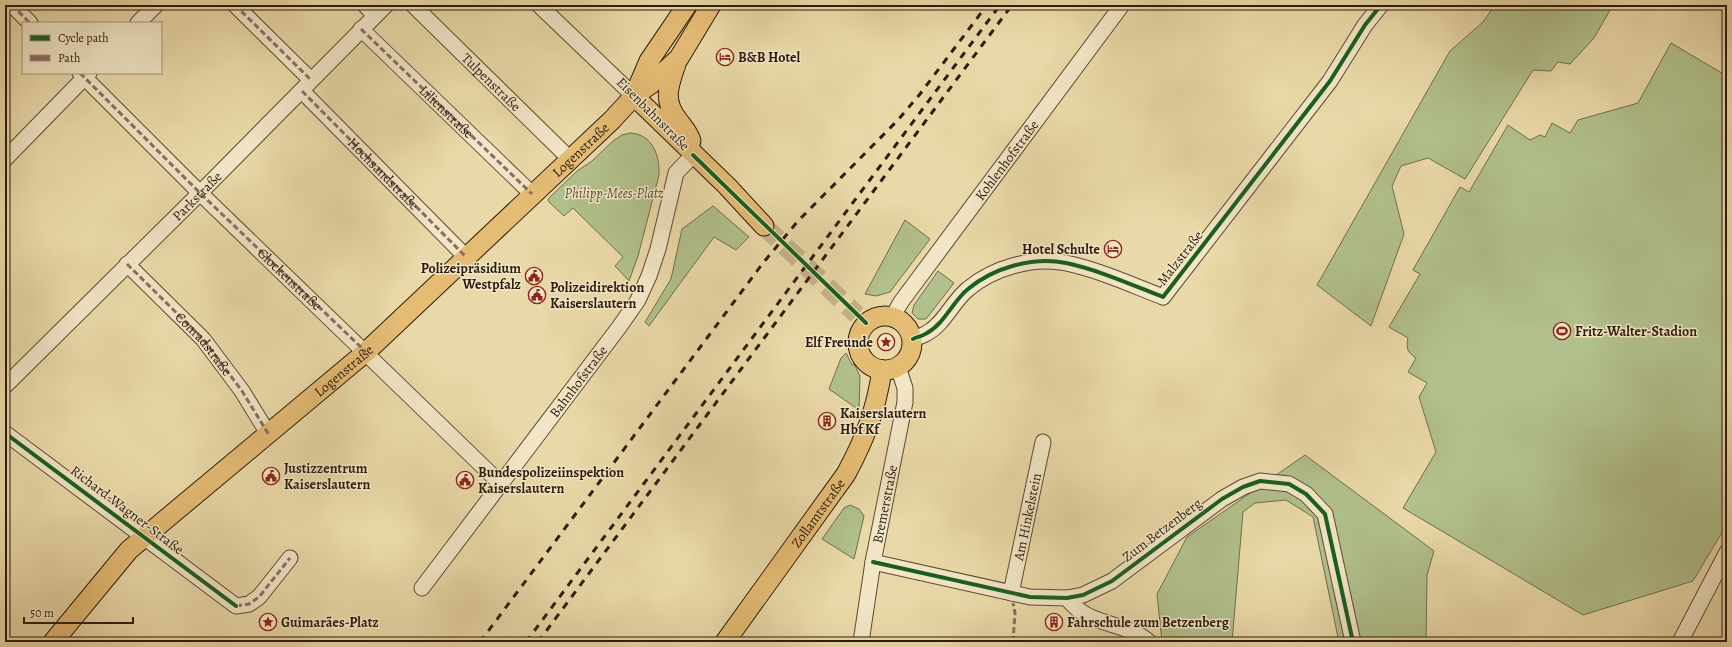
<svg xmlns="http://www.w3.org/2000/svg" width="1732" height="647" viewBox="0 0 1732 647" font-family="Alegreya,serif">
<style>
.green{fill:#b1c08c;stroke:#6f6e4c}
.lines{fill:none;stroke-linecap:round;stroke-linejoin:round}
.major-tunnel{stroke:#c4b389;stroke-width:19;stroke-dasharray:19 10;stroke-linecap:butt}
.minor-casing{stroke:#5c4a33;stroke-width:17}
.major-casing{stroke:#2d1b0c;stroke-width:21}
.minor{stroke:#f1e6c6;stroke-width:15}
.major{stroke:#e5bc74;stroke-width:19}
.rail{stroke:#2d1b0c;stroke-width:3;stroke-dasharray:7 7;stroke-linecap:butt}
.quiet{stroke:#8d6e63;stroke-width:3;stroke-dasharray:6 3;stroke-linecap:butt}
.cycleway-casing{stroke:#f1e6c6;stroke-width:6}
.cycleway{stroke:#1b5e20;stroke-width:4}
.labels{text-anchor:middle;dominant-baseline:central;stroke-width:3;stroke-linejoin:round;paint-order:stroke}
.poi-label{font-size:14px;font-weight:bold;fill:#2d1b0c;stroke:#f1e6c6;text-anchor:start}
.street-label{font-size:14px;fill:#2d1b0c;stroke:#f1e6c6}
.park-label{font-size:14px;font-style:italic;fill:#554d32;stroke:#f1e6c6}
</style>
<rect width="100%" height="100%" fill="#ead9a8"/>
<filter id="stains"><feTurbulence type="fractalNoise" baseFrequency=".005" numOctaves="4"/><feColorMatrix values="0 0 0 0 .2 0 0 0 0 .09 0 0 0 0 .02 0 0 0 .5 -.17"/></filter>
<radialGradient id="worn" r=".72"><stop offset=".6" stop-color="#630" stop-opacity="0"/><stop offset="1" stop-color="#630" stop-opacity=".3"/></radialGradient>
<!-- green -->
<g class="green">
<path d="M1495,5H1613L1594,38L1570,64L1558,62L1551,71L1533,70L1465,179L1428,158L1401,166L1392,186L1404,234L1371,326L1317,285L1450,51L1483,22Z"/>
<path d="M1671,43L1727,76V524L1693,581L1583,615L1403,508L1436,452L1419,397L1427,383L1408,372L1416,358C1407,352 1406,348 1408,338L1389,327L1420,274L1413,270L1460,187L1469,192L1508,125L1530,140L1540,135L1545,137L1552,123L1570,133L1578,120L1638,103Z"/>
<path d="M630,133C652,134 660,155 659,175L638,256L629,281L615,266L623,257L573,208L564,216L549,202L548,199L577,171L592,161L613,141L622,135Z"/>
<path d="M713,206L749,237L736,250L714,237L649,326L645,322L671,279L682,229Z"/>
<path d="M905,220L930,239L890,292L876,296L865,294Z"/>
<path d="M938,271L954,283L926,319H918L912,313L914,305Z"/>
<path d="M846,353L852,365L854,364L860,376L859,410L829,389L841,358Z"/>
<path d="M1305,455L1434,551L1427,575L1426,642H1339L1313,517L1286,500L1255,503L1243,512L1232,642H1162L1157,594L1187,537Z"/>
<path d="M850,505L859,509L864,516L854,559L822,539L844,508Z"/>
</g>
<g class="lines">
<!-- major-tunnel -->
<path class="major-tunnel" d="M764,226L857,315"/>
<defs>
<g id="minor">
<path d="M12,5L30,23"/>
<path d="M235,5L311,80"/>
<path d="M365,5L375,16"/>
<path id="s1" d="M413,5L570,159"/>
<path d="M539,5L634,96"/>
<path d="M138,23L156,5"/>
<path d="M361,29L532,194"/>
<path d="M80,73L200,193L501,484"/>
<path d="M302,91L466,257"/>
<path d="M5,159L89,73"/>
<path id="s2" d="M127,264L203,339L242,391L269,435"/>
<path id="s3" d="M893,316L901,302L1122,5"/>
<path d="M913,339C917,337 923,336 927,333C944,324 953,301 968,289C993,268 1033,256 1066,263C1099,270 1132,285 1163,297L1330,81L1365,25L1381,5"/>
<path id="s4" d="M5,386L200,193L386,5"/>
<path d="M5,433L236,606L249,604L259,597L290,558"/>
<path d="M873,562L1030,597L1067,598L1083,595L1112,581L1222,499L1243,487L1260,481L1289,484L1306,494L1325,514L1353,642"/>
<path id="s5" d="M422,588L620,326L638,300L649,276L658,249L676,173L693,155"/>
<path id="s6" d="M1011,593L1043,442"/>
<path d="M1067,598C1089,628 1124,620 1149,642"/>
<path id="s7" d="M861,642L873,562L905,402V388L898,367"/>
<path d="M1680,642L1727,552"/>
</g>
<g id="major">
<path d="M677,61C670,83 661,99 678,120C683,127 689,133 691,141"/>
<path d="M634,96L727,186L764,226"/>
<path d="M634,96L649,61L687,5"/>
<circle cx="885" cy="343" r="27"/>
<path id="s8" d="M53,642L129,550L366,352L612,120L634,96L651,84L679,58L711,5"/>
<path id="s9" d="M725,642L846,474C865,439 876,410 882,370"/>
</g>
</defs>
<!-- minor casing -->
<use href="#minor" class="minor-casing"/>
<!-- major casing -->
<use href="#major" class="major-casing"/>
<!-- minor -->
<use href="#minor" class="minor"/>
<!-- major -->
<use href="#major" class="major"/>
<!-- rail -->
<g class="rail">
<path d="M480,642L763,263L798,221L898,120L920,94L987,5"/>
<path d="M526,642L1000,5"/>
<path d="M538,642L1012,5"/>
</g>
<!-- quiet -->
<g class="quiet">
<path d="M12,5L30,23"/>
<path d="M235,5L311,80"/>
<path id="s10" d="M361,29L532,194"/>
<path id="s11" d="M80,73L200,193L366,352"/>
<path id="s12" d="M302,91L466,257"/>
<path d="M127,264L203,339L242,391L269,435"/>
<path d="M236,606L249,604L259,597L290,558"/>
<path d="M1013,642L1015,613L1013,603"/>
</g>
<defs>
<g id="cycleway">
<path d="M693,155L866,323"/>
<path d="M913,339C917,337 923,336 927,333C944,324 953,301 968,289C993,268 1033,256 1066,263C1099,270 1132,285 1163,297L1330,81L1365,25L1381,5"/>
<path d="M5,433L236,606"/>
<path d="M873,562L1030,597L1067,598L1083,595L1112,581L1222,499L1243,487L1260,481L1289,484L1306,494L1325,514L1353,642"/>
</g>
</defs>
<!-- cycleway casing -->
<use href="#cycleway" class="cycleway-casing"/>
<!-- cycleway -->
<use href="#cycleway" class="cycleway"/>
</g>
<!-- icons -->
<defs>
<symbol id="hotel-ring" viewBox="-11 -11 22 22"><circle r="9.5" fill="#f1e6c6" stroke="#8f2418" stroke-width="1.5"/><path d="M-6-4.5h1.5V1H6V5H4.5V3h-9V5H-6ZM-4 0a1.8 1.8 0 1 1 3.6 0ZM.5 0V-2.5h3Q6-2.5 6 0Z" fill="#8f2418"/></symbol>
<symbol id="civic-ring" viewBox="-11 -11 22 22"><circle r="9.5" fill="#f1e6c6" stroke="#8f2418" stroke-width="1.5"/><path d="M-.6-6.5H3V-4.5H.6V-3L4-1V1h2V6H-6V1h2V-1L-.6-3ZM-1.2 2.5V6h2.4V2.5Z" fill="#8f2418"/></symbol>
<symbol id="stadium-ring" viewBox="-11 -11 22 22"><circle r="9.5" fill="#f1e6c6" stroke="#8f2418" stroke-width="1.5"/><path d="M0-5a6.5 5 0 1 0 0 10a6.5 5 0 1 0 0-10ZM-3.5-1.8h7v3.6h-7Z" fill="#8f2418"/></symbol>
<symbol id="sight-ring" viewBox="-11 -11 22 22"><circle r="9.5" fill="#f1e6c6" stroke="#8f2418" stroke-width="1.5"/><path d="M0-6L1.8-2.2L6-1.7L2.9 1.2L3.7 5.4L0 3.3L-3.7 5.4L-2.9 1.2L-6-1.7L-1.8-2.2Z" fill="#8f2418"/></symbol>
<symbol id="building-ring" viewBox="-11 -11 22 22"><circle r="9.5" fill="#f1e6c6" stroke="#8f2418" stroke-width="1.5"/><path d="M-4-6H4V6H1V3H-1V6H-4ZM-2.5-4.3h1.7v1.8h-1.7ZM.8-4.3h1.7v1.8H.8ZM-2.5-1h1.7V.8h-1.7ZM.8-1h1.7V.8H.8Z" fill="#8f2418"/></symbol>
</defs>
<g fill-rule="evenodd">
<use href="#hotel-ring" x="715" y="47" width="20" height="20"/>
<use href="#hotel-ring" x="1103" y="239" width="20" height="20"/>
<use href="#civic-ring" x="524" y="266" width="20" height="20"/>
<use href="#civic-ring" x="527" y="285" width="20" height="20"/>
<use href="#stadium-ring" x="1552" y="321" width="20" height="20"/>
<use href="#sight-ring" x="876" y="332" width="20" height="20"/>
<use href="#building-ring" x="817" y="411" width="20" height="20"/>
<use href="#civic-ring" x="261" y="466" width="20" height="20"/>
<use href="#civic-ring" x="455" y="470" width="20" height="20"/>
<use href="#sight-ring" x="258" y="612" width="20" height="20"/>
<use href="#building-ring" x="1044" y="612" width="20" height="20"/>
</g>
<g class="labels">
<!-- poi labels -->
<g class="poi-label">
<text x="738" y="57">B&amp;B Hotel</text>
<text x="1100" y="249" text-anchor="end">Hotel Schulte</text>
<text x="521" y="268" text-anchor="end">Polizeipräsidium<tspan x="521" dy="16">Westpfalz</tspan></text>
<text x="550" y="287">Polizeidirektion<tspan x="550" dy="16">Kaiserslautern</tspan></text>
<text x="1575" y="331">Fritz-Walter-Stadion</text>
<text x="873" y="342" text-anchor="end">Elf Freunde</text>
<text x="840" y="413">Kaiserslautern<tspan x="840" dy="16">Hbf Kf</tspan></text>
<text x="284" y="468">Justizzentrum<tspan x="284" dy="16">Kaiserslautern</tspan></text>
<text x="478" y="472">Bundespolizeiinspektion<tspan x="478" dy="16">Kaiserslautern</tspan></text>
<text x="281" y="622">Guimarães-Platz</text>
<text x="1067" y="622">Fahrschule zum Betzenberg</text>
</g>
<!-- street labels -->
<g class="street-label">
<text stroke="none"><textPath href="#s1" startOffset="110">Tulpenstraße</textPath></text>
<text stroke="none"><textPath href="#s10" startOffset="119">Lilienstraße</textPath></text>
<text transform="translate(653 114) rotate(45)">Eisenbahnstraße</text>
<text stroke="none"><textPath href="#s8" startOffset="723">Logenstraße</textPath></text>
<text stroke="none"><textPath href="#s3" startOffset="193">Kohlenhofstraße</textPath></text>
<text stroke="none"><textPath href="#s12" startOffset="116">Hochsandstraße</textPath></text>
<text stroke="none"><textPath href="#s4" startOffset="270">Parkstraße</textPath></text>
<text transform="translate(1180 258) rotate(-52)">Malzstraße</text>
<text stroke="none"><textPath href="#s11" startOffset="294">Glockenstraße</textPath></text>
<text stroke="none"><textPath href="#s2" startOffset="111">Conradstraße</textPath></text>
<text stroke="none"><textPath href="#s8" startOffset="399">Logenstraße</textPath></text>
<text stroke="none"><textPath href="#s5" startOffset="259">Bahnhofstraße</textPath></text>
<text stroke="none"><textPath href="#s7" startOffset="140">Bremerstraße</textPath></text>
<text transform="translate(127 510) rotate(37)">Richard-Wagner-Straße</text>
<text stroke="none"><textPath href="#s9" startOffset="159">Zollamtstraße</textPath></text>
<text stroke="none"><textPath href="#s6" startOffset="78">Am Hinkelstein</textPath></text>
<text transform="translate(1162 530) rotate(-37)">Zum Betzenberg</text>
</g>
<!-- park labels -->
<g class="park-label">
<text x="614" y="193">Philipp-Mees-Platz</text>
</g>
</g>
<!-- margin -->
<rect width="1732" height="647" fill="none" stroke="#ead9a8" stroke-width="20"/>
<rect x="6" y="6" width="1720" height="635" fill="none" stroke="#2d1b0c" stroke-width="2"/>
<rect x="10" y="10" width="1712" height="627" fill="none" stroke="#2d1b0c"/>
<!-- legend -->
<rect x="22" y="22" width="140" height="52" fill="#f1e6c6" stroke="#a3957c"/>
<rect x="30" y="35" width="20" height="6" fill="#1b5e20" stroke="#a3957c"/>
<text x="58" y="42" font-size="12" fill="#2d1b0c">Cycle path</text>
<rect x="30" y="55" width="20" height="6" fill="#8d6e63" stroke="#a3957c"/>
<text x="58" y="62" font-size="12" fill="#2d1b0c">Path</text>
<!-- scale -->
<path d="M24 617v6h109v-6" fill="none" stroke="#2d1b0c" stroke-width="2"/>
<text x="30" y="617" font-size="12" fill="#2d1b0c" stroke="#f1e6c6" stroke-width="3" paint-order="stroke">50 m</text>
<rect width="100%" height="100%" filter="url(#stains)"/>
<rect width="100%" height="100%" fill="url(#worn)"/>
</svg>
